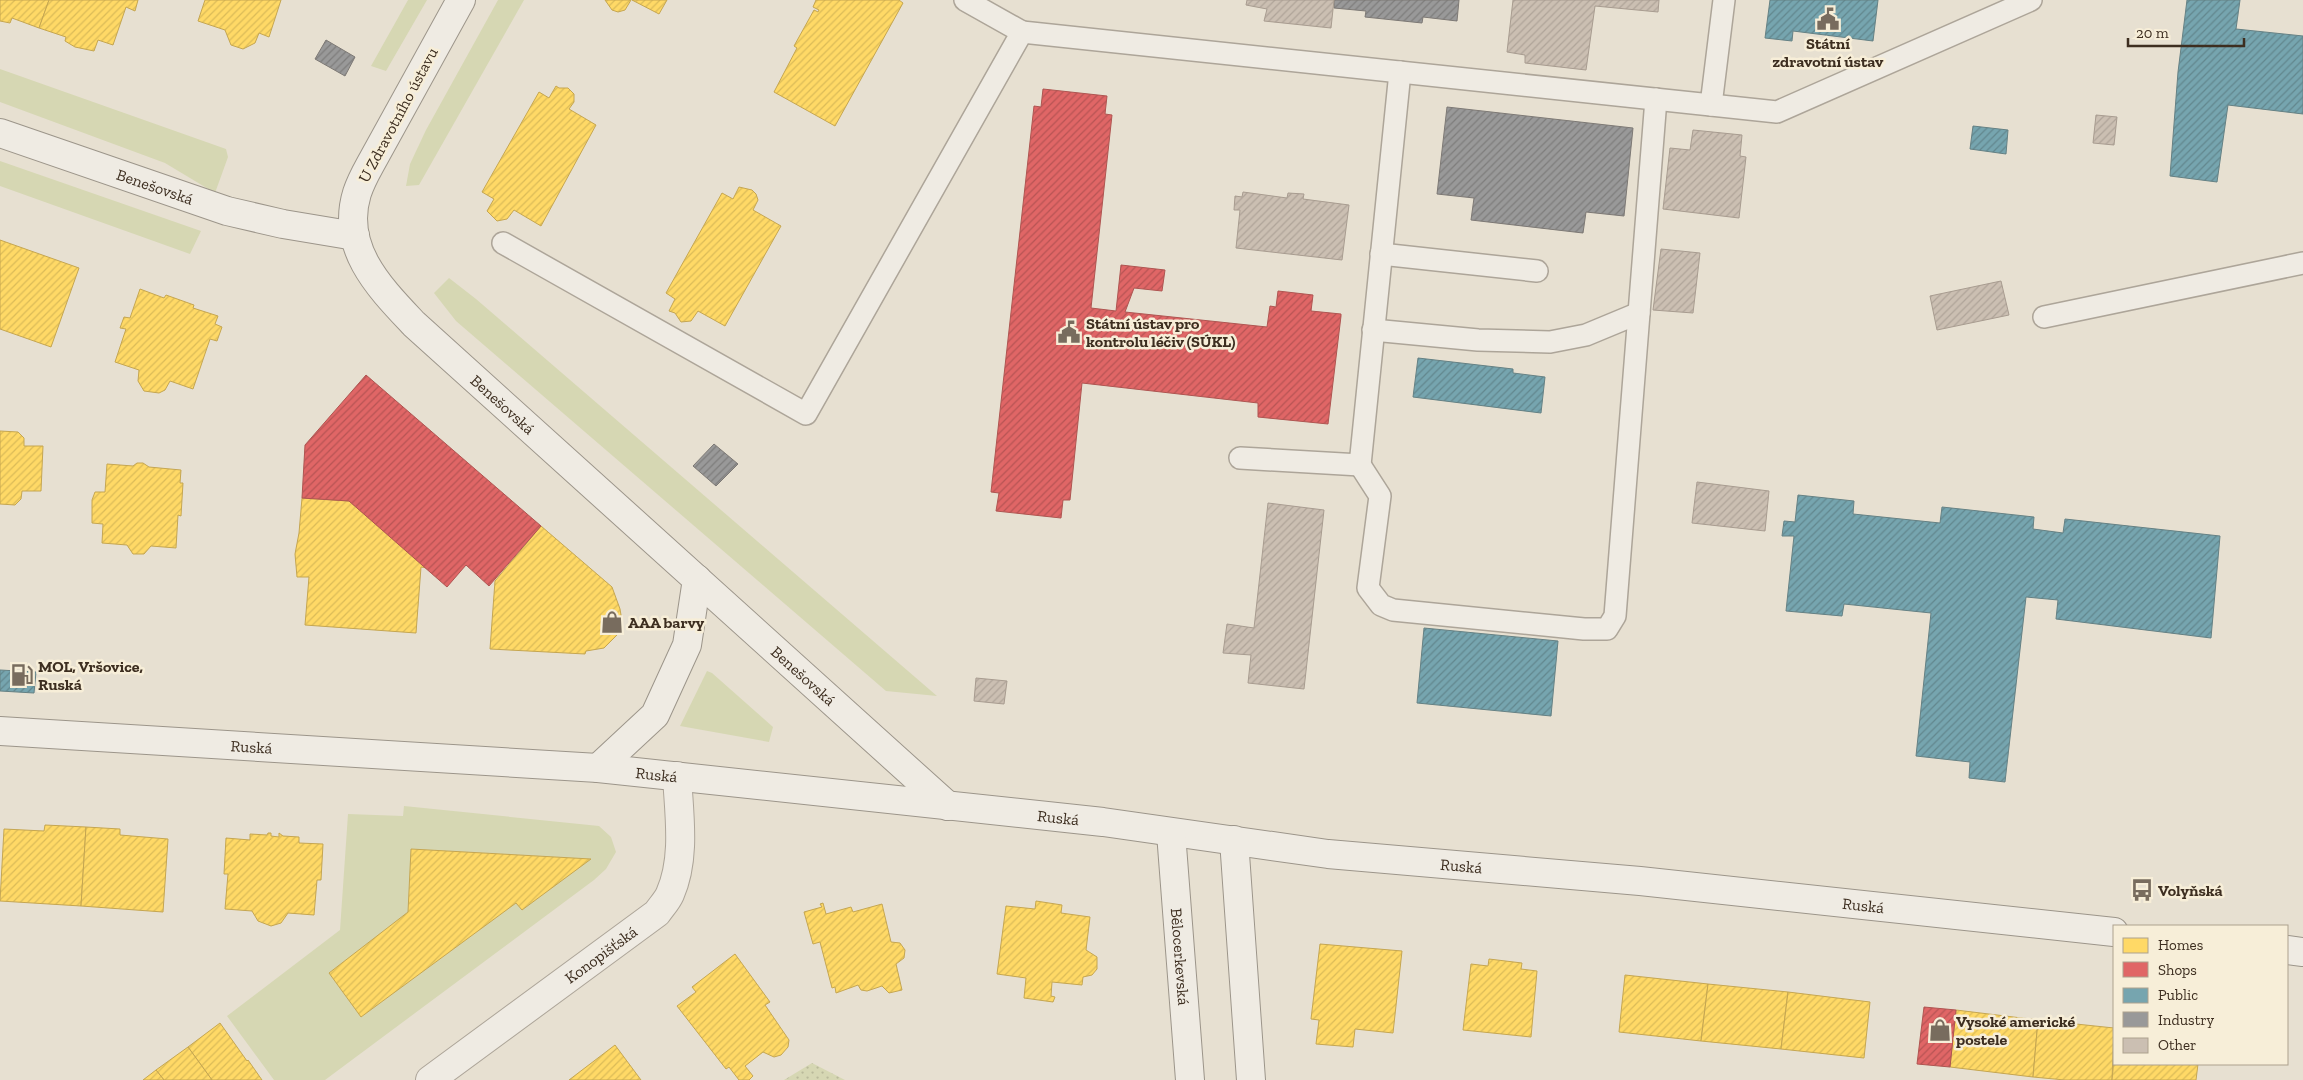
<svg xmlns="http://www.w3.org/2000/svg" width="2303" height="1080" viewBox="0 0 2303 1080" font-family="'Zilla Slab',serif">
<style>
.green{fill:#d6d7b3;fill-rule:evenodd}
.park{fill:url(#park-dots)}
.homes{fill:url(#homes-hatch);stroke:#c5a651}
.shops{fill:url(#shops-hatch);stroke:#af5551}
.public{fill:url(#public-hatch);stroke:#658184}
.industry{fill:url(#industry-hatch);stroke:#7d7975}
.building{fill:url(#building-hatch);stroke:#a89c90}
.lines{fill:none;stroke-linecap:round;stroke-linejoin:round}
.lane-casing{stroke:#ada599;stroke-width:24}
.street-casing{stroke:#ada599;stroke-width:30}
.secondary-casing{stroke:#9c958a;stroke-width:30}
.lane{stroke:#efebe3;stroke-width:21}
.street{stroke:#efebe3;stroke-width:28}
.secondary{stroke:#efebe3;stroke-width:28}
.labels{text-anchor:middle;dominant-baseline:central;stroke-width:5;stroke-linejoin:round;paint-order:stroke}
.poi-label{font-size:16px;font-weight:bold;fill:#3d2e20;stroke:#f7eed8;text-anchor:start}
.street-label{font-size:16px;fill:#3d2e20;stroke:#f7eed8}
</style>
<defs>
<pattern id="park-dots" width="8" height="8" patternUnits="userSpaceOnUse" patternTransform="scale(1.25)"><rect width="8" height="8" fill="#d6d7b3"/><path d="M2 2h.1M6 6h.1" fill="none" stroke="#b9b99a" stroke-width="1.8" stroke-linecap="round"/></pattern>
<pattern id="homes-hatch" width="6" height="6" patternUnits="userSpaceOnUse" patternTransform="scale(1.25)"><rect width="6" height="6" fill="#ffd966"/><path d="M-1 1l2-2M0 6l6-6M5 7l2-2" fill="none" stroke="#dbbb58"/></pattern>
<pattern id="shops-hatch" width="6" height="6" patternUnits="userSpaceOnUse" patternTransform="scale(1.25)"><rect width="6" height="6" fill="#e06666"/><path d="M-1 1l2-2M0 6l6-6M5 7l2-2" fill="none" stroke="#b75454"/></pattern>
<pattern id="public-hatch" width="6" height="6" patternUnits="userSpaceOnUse" patternTransform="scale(1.25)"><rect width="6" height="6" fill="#76a5af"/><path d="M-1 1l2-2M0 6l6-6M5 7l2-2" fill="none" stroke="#62878e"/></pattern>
<pattern id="industry-hatch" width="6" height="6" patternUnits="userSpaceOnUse" patternTransform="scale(1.25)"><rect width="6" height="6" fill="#999"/><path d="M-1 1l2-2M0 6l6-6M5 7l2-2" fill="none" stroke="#7e7d7c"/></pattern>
<pattern id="building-hatch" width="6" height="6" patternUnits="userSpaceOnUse" patternTransform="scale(1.25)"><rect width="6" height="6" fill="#cbbfb2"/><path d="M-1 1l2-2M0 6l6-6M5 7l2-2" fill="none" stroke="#afa499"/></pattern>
</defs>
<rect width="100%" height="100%" fill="#e7e0d1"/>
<!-- green -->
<g class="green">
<path d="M408,0H427L386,71L371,66Z"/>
<path d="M498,0H524L419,185L406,186L410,164L426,130Z"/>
<path d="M0,69L226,149L228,157L215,193L165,163L0,102Z"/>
<path d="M0,161L201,231L190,254L0,186Z"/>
<path d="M449,278L476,299L937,696L886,691L456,321L434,293Z"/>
<path d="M707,671L712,673L773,727L769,742L680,726Z"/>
<path d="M404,806L599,826L611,837L616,852L606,869L594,880L325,1080H274L227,1016L340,930L348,814L403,816ZM411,849L590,859L522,910L516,903L361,1017L329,973L408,912Z"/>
</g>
<!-- park -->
<path class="park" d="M812,1063L845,1080H784Z"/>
<!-- homes -->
<g class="homes">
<path d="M0,0H49L39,28L12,18L10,23L0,21Z"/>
<path d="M49,0H138L135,11L126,7L113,45L98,40L94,51L75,47L65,41L66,37L39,28Z"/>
<path d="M205,0H281L269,37L259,33L255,43L243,49L231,45L225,30L198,21Z"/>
<path d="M605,0H631L625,10L618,12L612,10Z"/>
<path d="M632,0H667L659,14Z"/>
<path d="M816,0H899L903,3L835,126L774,92L797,48L794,46L814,10L818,12L819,10L813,7Z"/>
<path d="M556,86L559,88H568L574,94V102L569,109L596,125L541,226L514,210L507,219L497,221L487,211L494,199L482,192L539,92L549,98Z"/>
<path d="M739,187L752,190L756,194L758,200L753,210L781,226L725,326L698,311L691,321L681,322L675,313L669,311L675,299L666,293L722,193L733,199Z"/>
<path d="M0,240L79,268L51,347L0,329Z"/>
<path d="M140,289L164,298L166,295L194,305L193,308L218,316L215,324L222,327L217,341L210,339L193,389L170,381L165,390L159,393L144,391L138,381L139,370L115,362L126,329L120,328L124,317L130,318Z"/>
<path d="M0,431L18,432L24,438V446H43L41,491H22L21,499L15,505L0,504Z"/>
<path d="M137,463H143L149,467L181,470L180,483H183L181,516L178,515L176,548L151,546L144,554H133L127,545L102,543L103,524L92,523V500L95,492H105L107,464L133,466Z"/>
<path d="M302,498L349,501L427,568L421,567L416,633L305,625L309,577H297L295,554L299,533Z"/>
<path d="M541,526L612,587L620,609L622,621L617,635L604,648L586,651L585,654L490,649L495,581Z"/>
<path d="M45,825L86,827L81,906L0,901L4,829L44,831Z"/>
<path d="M86,827L120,829V835L168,839L163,912L81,906Z"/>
<path d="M268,833H271V836L279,837V833L283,836L299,837V843L323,844L321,880H317L314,915L288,913L281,923L271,926L258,921L252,911L225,909L228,874H224L226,838L250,840V834L267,835Z"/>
<path d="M411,849L591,859L522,910L516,903L361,1017L329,973L408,912Z"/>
<path d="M1036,901L1062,905L1061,913L1090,917L1086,950L1097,957V969L1092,975L1083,977L1082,985L1052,982L1051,996L1055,997L1053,1002L1024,998L1026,978L997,974L1006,906L1035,909Z"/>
<path d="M823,903L826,914L851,907L853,912L882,904L891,942L900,943L905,950L904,958L896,964L902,990L889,993L882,986L867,991L861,990L858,985L836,993L835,987L832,988L820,942L813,944L804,912L822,907L820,904Z"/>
<path d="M1320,944L1402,951L1393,1033L1355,1029L1353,1047L1316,1044L1319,1020L1311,1019Z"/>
<path d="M735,954L770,1002L765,1005L789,1040L788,1047L781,1055L774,1057L763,1052L745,1066L753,1076L749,1080H739L729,1067L726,1069L677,1006L696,992L692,987Z"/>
<path d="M1489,959L1522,963L1521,969L1537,971L1531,1037L1463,1030L1471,964L1488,966Z"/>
<path d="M1625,975L1708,984L1701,1041L1619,1032Z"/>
<path d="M1708,984L1788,992L1781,1049L1701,1041Z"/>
<path d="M1788,992L1870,1002L1864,1058L1781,1049Z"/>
<path d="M1956,1010L2038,1020L2033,1077L1950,1067Z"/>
<path d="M2038,1020L2114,1028L2112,1080H2065L2033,1077Z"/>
<path d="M220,1023L247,1061L248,1060L262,1080H212L188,1047Z"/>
<path d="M615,1045L641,1080H569Z"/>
<path d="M188,1047L212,1080H164L156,1070Z"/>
<path d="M2114,1059V1064H2198L2196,1080H2112Z"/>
<path d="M156,1070L164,1080H143Z"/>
</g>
<!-- shops -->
<g class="shops">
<path d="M1043,89L1107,96L1105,114L1112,115L1091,308L1116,311L1121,265L1165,270L1162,291L1134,288L1125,312L1267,327L1270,306L1276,307L1278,291L1313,295L1311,311L1341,314V316L1328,424L1258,417V403L1082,383L1070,500H1063L1061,518L996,511L999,493L991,492L1034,106L1041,107Z"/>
<path d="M366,375L541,526L489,586L466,565L447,587L349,501L302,498L305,445Z"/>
<path d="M1924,1007L1956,1010L1950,1067L1917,1064Z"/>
</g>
<!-- public -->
<g class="public">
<path d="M1770,0H1878L1873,41L1793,31L1792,41L1765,38Z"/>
<path d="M2187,0H2240L2236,29L2303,36V114L2228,105L2217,182L2170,176L2178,72Z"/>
<path d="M1973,126L2008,130L2006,154L1970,149Z"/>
<path d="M1418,358L1513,369V373L1545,377L1541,413L1413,397Z"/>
<path d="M1798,495L1854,501L1853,514L1940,523L1942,507L2034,517L2033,529L2063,533L2065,519L2220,536L2211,638L2056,619L2058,600L2026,597L2005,782L1969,778L1970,762L1916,756L1931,613L1844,604L1842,616L1786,611L1794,536H1782L1784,521L1795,522Z"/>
<path d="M1424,628L1558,641L1551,716L1417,703Z"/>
<path d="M0,670L36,672L34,693L0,691Z"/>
</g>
<!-- industry -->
<g class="industry">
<path d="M1334,0H1459L1457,21L1423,17L1422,23L1365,17L1366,11L1334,8Z"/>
<path d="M326,40L355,57L345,76L315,59Z"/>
<path d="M1447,107L1633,128L1624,216L1586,212L1583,233L1471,220L1474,198L1437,194Z"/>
<path d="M714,444L738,464L716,486L693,466Z"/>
</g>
<!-- building -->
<g class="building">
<path d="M1247,0H1334L1331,28L1264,21L1267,9L1246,5Z"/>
<path d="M1513,0H1659L1658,12L1595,6L1586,70L1525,63V55L1507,52Z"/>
<path d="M2096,115L2117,117L2114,145L2093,143Z"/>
<path d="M1693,130L1742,135L1740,156L1746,157L1739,218L1663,209L1670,148L1690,150Z"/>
<path d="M1243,192L1287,198L1288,193L1304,194L1303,199L1349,205L1342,260L1236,248L1240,210H1234L1235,196L1242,197Z"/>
<path d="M1661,249L1700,253L1693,313L1653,310Z"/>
<path d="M2001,281L2009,315L1937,330L1930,296Z"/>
<path d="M1697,482L1769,491L1765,531L1692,523Z"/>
<path d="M1268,503L1324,510L1304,689L1248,683L1251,655L1223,653L1227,624L1254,628Z"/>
<path d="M976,678L1007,681L1004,704L974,701Z"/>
</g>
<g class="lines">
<defs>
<g id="lane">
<path d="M1022,32L1711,105L1724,0"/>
<path d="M1711,105L1777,112L2031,0"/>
<path d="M503,243L806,414L1022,32L965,0"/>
<path d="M1381,254L1537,271"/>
<path d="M2044,317L2303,263"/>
<path d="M1373,330L1478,340L1550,342L1586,335L1639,313"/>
<path d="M1240,458L1360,465L1400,72"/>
<path d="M1360,465L1380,496L1368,588L1381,605L1393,610L1584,629H1607L1615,616L1656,99"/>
</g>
<g id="street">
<path id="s1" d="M430,1080L657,913C661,907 667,901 670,894C686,858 679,814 677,776"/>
</g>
<g id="secondary">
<path id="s2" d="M461,0L370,165C365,174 360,184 357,193C340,248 380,288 414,324L948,806"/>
<path id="s3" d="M0,133L227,211L283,224L355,236"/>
<path id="s4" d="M0,731L598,768L1103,822L1328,854L1640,881L2114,932"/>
<path d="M598,768L655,715L687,645L697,579"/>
<path id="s5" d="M1171,833L1190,1080"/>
<path d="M1234,840L1251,1080"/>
<path d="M2287,950L2303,952"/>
</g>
</defs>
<!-- lane casing -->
<use href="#lane" class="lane-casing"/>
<!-- street casing -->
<use href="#street" class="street-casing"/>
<!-- secondary casing -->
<use href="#secondary" class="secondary-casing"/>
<!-- lane -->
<use href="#lane" class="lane"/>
<!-- street -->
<use href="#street" class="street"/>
<!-- secondary -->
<use href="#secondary" class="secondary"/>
</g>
<!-- icons -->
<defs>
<symbol id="civic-bare" viewBox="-9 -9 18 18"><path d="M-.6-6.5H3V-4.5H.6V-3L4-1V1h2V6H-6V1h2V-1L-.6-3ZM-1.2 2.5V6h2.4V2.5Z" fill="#786c5e" stroke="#f7eed8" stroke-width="2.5" paint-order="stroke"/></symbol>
<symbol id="shop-bare" viewBox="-9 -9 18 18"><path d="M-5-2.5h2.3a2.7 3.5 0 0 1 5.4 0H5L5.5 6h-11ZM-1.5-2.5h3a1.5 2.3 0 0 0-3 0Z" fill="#786c5e" stroke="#f7eed8" stroke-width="2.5" paint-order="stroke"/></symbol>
<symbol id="fuel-bare" viewBox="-9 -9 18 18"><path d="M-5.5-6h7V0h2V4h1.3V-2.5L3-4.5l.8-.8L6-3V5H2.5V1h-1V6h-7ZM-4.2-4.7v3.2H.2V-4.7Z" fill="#786c5e" stroke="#f7eed8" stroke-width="2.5" paint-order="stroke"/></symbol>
<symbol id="bus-bare" viewBox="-9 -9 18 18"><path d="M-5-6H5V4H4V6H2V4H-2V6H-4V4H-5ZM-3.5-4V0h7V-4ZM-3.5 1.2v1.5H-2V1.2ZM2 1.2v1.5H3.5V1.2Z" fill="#786c5e" stroke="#f7eed8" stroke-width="2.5" paint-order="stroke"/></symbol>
</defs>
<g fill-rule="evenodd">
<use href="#civic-bare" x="1812" y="3" width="32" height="32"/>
<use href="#civic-bare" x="1053" y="316" width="32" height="32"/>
<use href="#shop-bare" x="596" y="606" width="32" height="32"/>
<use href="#fuel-bare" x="6" y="659" width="32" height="32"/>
<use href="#bus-bare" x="2126" y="874" width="32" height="32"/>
<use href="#shop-bare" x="1924" y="1014" width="32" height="32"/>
</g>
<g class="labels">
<!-- poi labels -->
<g class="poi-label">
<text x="1828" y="43" text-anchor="middle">Státní<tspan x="1828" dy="18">zdravotní ústav</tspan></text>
<text x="1086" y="323">Státní ústav pro<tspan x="1086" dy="18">kontrolu léčiv (SÚKL)</tspan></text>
<text x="628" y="622">AAA barvy</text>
<text x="38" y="666">MOL, Vršovice,<tspan x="38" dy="18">Ruská</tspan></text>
<text x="2158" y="890">Volyňská</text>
<text x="1956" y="1021">Vysoké americké<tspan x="1956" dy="18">postele</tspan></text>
</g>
<!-- street labels -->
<g class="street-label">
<text transform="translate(398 115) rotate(-62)">U Zdravotního ústavu</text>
<text stroke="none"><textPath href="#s3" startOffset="164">Benešovská</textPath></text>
<text stroke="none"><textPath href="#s2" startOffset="490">Benešovská</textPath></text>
<text stroke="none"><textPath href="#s2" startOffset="895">Benešovská</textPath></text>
<text stroke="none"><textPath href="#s4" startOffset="252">Ruská</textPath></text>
<text stroke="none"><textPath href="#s4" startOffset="658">Ruská</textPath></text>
<text stroke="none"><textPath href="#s4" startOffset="1062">Ruská</textPath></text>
<text stroke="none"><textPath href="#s4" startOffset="1468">Ruská</textPath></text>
<text stroke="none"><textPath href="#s4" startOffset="1872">Ruská</textPath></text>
<text stroke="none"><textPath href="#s1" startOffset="212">Konopišťská</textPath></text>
<text stroke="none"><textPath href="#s5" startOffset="124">Bělocerkevská</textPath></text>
</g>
</g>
<!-- legend -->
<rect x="2113" y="925" width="175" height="140" fill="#f7eed8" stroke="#ada18e"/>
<rect x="2123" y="938" width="25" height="15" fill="#ffd966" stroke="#ada18e"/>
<text x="2158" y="950" font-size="15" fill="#3d2e20">Homes</text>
<rect x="2123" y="962" width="25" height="15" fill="#e06666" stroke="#ada18e"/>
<text x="2158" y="975" font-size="15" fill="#3d2e20">Shops</text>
<rect x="2123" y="988" width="25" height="15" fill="#76a5af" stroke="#ada18e"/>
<text x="2158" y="1000" font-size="15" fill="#3d2e20">Public</text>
<rect x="2123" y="1012" width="25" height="15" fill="#999999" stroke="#ada18e"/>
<text x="2158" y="1025" font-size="15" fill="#3d2e20">Industry</text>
<rect x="2123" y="1038" width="25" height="15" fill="#cbbfb2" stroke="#ada18e"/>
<text x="2158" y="1050" font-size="15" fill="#3d2e20">Other</text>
<!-- scale -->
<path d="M2128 38v8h116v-8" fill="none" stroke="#3d2e20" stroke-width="2.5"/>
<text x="2136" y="38" font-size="15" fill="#3d2e20" stroke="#f7eed8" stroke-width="4" paint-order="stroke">20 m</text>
</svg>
